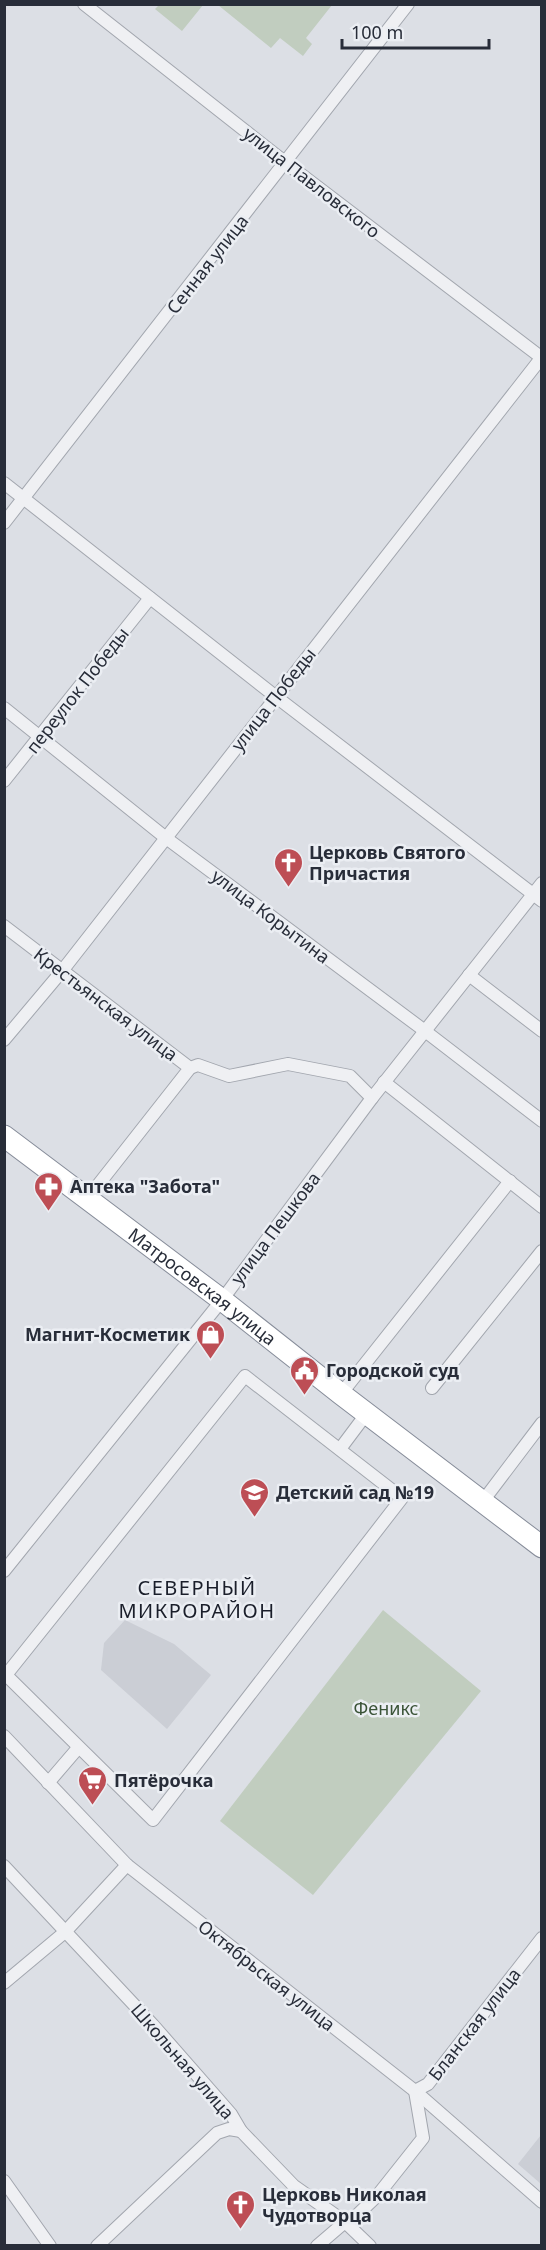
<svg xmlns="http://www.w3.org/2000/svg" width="546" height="2250" viewBox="0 0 546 2250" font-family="'Noto Sans',sans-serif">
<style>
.built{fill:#cbced5}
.green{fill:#c1cdbf}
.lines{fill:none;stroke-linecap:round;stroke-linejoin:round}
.street-casing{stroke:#a2a6ae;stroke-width:14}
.highway-casing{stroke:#868c99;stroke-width:23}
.street{stroke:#eff0f3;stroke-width:12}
.highway{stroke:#fff;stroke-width:21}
.labels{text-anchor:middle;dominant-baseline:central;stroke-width:5;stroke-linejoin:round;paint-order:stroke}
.street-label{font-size:18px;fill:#282d39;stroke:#ebeef3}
.poi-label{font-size:18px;font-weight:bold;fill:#282d39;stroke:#ebeef3;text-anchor:start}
.park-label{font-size:18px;fill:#3a5337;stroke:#ebeef3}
.neighbourhood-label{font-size:20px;letter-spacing:1.5px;fill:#1a1e2a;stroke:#ebeef3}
</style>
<rect width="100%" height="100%" fill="#dcdfe5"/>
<!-- built -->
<g class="built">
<path d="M125,1620L174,1644L211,1675L167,1729L101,1670L104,1643Z"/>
<path d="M541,2135V2184L518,2164Z"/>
</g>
<!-- green -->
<g class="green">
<path d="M159,5V4L203,5L182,31L155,9Z"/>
<path d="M218,5L331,4L332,5L306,38L312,44L303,56L280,38L271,48Z"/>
<path d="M383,1610L481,1691L313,1895L220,1821Z"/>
</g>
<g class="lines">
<defs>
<g id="street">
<path d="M84,4L286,163L542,358"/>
<path d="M4,483L275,696L542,901"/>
<path d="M4,523L408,4"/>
<path d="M4,708L166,838L425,1031L542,1121"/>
<path d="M4,781L150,598"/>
<path d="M4,926L190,1068L87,1199"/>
<path d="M469,975L542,1031"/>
<path d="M4,1040L62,971L542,357"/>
<path d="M190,1068L198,1065L229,1076L288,1064L350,1076L372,1098"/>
<path d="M384,1082L542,1207"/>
<path d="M245,1376L402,1498L153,1820L6,1675Z"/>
<path d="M432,1388L542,1251"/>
<path d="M341,1394L510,1181"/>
<path d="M340,1449L367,1413"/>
<path d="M483,1501L542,1423"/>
<path d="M4,1571L222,1300L372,1098L542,883"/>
<path d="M4,1736L127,1865L415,2091L542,2202"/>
<path d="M48,1783L78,1748"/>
<path d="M4,1866L153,2025L231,2114L241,2131L294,2186L345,2222L370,2246"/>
<path d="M4,1983L65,1932L127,1865"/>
<path d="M4,2181L50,2246"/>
<path d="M97,2246L217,2133L229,2129L241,2131"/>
<path d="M317,2246L345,2222L356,2216L377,2196L423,2138L415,2091L428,2084L542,1938"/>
</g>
<g id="highway">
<path id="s1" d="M4,1136L222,1300L341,1394L542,1547"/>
</g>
</defs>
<!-- street casing -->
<use href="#street" class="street-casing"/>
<!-- highway casing -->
<use href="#highway" class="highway-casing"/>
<!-- street -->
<use href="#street" class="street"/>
<!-- highway -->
<use href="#highway" class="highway"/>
</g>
<!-- icons -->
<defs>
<symbol id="church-pin" viewBox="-11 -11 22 30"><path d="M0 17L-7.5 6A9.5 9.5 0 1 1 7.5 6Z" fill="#bd4e55" stroke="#ebeef3"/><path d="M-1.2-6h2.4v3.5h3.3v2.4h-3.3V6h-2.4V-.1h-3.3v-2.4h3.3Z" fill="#fff"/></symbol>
<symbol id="pharmacy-pin" viewBox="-11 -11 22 30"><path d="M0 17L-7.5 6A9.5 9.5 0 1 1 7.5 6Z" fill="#bd4e55" stroke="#ebeef3"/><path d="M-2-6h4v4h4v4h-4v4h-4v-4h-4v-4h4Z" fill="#fff"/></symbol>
<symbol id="shop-pin" viewBox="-11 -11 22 30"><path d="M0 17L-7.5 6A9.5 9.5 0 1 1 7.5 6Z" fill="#bd4e55" stroke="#ebeef3"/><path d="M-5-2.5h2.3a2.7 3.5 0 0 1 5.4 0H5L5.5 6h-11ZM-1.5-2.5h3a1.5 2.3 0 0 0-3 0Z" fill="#fff"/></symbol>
<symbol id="civic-pin" viewBox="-11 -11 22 30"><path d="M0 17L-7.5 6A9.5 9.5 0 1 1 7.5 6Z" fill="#bd4e55" stroke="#ebeef3"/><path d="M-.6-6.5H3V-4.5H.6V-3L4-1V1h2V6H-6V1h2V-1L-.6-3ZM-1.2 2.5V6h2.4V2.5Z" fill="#fff"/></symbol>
<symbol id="school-pin" viewBox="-11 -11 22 30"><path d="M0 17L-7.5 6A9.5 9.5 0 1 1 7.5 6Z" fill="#bd4e55" stroke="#ebeef3"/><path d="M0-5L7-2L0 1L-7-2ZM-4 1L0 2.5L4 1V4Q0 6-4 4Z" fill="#fff"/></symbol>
<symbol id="supermarket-pin" viewBox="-11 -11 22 30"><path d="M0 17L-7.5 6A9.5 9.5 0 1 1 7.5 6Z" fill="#bd4e55" stroke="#ebeef3"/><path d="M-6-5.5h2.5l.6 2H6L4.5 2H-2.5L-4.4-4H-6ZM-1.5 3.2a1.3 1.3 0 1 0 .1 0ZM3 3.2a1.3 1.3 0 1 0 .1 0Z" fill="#fff"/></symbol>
</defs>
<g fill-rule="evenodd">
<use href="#church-pin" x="272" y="846" width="33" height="45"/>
<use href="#pharmacy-pin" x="32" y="1170" width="33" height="45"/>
<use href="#shop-pin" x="194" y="1318" width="33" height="45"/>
<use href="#civic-pin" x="288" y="1354" width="33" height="45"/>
<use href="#school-pin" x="238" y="1476" width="33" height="45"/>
<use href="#supermarket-pin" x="76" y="1764" width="33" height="45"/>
<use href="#church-pin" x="224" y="2188" width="33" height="45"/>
</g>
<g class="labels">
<!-- street labels -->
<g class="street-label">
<text transform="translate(312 182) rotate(38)">улица Павловского</text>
<text transform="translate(207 264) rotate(-52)">Сенная улица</text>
<text transform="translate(77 690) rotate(-52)">переулок Победы</text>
<text transform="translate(273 699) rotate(-52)">улица Победы</text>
<text transform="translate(271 916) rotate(37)">улица Корытина</text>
<text transform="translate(106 1004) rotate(37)">Крестьянская улица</text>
<text transform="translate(275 1228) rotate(-53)">улица Пешкова</text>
<text stroke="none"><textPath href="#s1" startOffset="249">Матросовская улица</textPath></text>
<text transform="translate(267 1975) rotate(38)">Октябрьская улица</text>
<text transform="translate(474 2024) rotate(-52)">Бланская улица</text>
<text transform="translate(183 2061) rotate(49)">Школьная улица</text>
</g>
<!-- poi labels -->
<g class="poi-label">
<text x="309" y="852">Церковь Святого<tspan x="309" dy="21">Причастия</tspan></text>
<text x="70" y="1186">Аптека "Забота"</text>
<text x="190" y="1334" text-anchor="end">Магнит-Косметик</text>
<text x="326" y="1370">Городской суд</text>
<text x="276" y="1492">Детский сад №19</text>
<text x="114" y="1780">Пятёрочка</text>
<text x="262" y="2194">Церковь Николая<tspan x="262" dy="21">Чудотворца</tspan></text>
</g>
<!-- park labels -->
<g class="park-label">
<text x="386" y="1708">Феникс</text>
</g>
<!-- neighbourhood labels -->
<g class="neighbourhood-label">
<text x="197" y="1587">СЕВЕРНЫЙ<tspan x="197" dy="23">МИКРОРАЙОН</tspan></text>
</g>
</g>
<!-- border -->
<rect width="546" height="2250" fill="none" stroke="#282d39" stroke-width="12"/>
<!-- scale -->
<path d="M342 39v9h147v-9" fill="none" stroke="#282d39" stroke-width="3"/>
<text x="351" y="39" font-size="18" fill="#282d39" stroke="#ebeef3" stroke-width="4.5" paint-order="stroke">100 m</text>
</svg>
